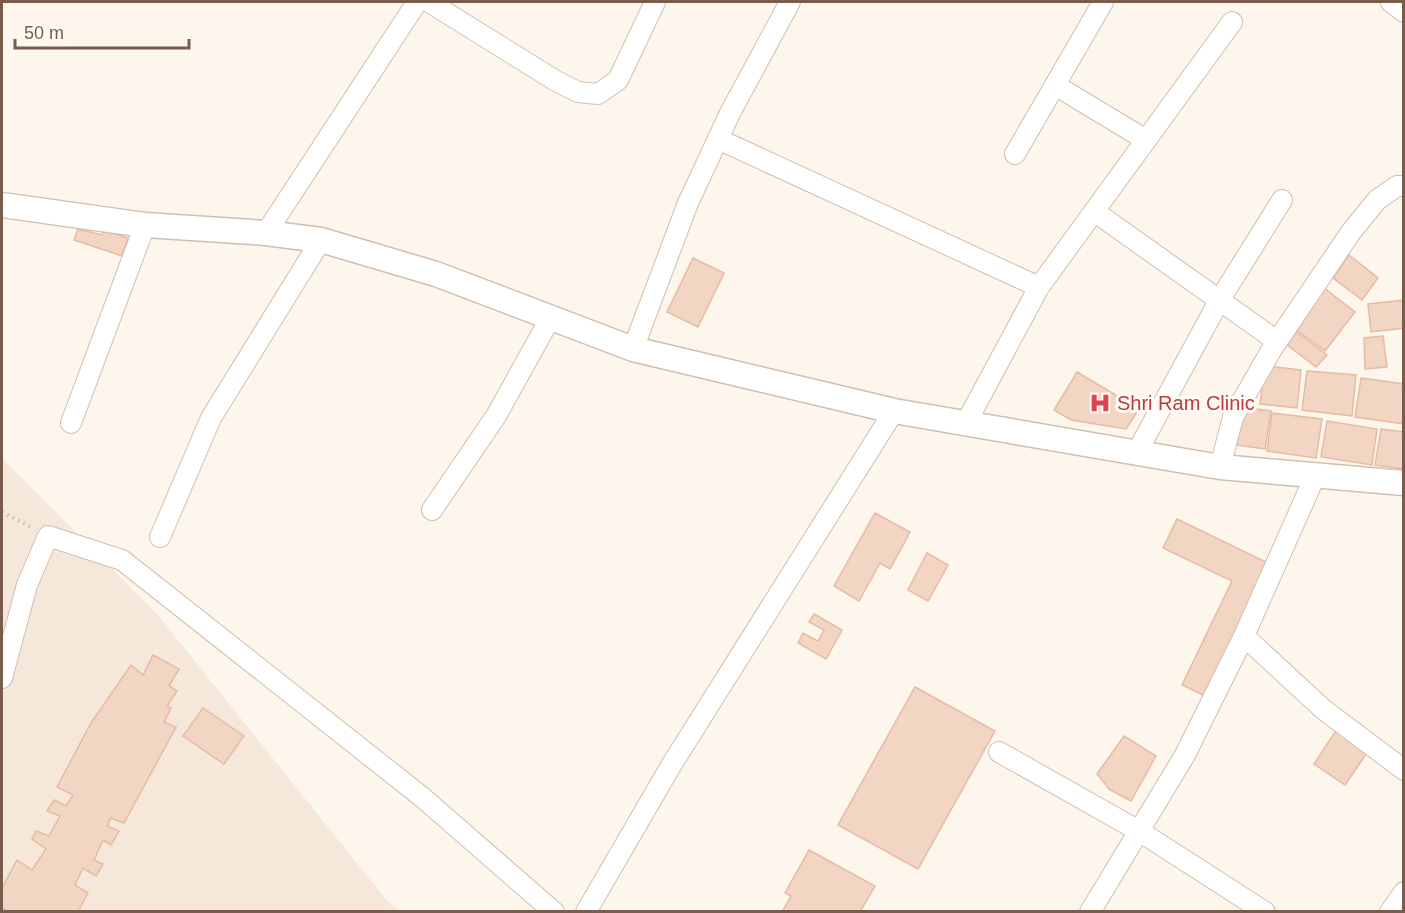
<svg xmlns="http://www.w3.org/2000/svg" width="1405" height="913" viewBox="0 0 1405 913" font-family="Arial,sans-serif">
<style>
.residential{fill:#f5e8da}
.building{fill:#f3d5c3;stroke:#e6bba3;stroke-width:1.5}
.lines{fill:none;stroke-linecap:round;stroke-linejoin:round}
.minor-casing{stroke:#d1beb0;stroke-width:22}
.tertiary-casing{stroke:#d1beb0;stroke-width:27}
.path{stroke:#d9b8a5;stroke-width:4;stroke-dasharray:1.5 4.5;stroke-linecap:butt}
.minor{stroke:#fff;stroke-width:20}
.tertiary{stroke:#fff;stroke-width:24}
.labels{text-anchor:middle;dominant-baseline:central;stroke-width:6;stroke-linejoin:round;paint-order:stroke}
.health-label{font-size:20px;fill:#be3a42;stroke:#fffaf3;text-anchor:start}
</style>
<rect width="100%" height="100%" fill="#fdf6ec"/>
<!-- residential -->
<path class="residential" d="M2,458L158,615L388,902L401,911H2Z"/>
<!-- building -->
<g class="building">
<path d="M78,229L102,235L103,230L128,238L122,256L74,240Z"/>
<path d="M1349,255L1378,278L1362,300L1333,278Z"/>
<path d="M693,258L724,273L698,327L667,312Z"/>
<path d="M1324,288L1355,312L1325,351L1294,328Z"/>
<path d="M1404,300V328L1371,332L1368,304Z"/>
<path d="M1295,331L1327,355L1316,367L1286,344Z"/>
<path d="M1383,336L1387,367L1365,369L1364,338Z"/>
<path d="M1265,366L1301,370L1297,408L1260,404Z"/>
<path d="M1307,371L1356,375L1352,416L1302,410Z"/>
<path d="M1077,372L1139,409L1126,429L1071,420L1054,410Z"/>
<path d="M1361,378L1404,384V424L1355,417Z"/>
<path d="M1242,407L1271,411L1265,449L1237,445Z"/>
<path d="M1272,413L1322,419L1316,458L1267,451Z"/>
<path d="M1327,421L1377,429L1372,465L1321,457Z"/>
<path d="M1381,429L1404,432L1403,469L1375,465Z"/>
<path d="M875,513L910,532L890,569L880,563L859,601L834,586Z"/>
<path d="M1177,519L1268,563L1205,696L1182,685L1232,581L1163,548Z"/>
<path d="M927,553L948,565L928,601L908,590Z"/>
<path d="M814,614L842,630L826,659L798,643L803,633L818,641L824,630L809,622Z"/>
<path d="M153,655L179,669L169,686L177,691L167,706L171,708L164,722L176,727L124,823L111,818L107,826L119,831L111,845L103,840L94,860L103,864L96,876L83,868L75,885L88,893L78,912H8L2,908V888L17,860L32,870L46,849L32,839L36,831L49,836L60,816L47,811L54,800L66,806L73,795L57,787L91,723L131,665L143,675Z"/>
<path d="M915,687L995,731L918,869L838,825Z"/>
<path d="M203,708L244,736L224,764L183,736Z"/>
<path d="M1337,729L1369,750L1345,785L1314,764Z"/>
<path d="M1124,736L1156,756L1131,801L1110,790L1097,774Z"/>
<path d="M809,850L875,886L860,912H782L791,896L785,893Z"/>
</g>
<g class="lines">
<defs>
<g id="minor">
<path d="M429,2L556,81L578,92L598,94L618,80L655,2"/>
<path d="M1391,2L1404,12"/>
<path d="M1055,85L1103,2"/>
<path d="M718,139L1039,287"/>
<path d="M1015,154L1055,85L1146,140"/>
<path d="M1095,212L1277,341"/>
<path d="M266,233L417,2"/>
<path d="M633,349L688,203L730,113L790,2"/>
<path d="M71,423L145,225"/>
<path d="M966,423L1039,287L1232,22"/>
<path d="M1137,452L1219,301L1282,200"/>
<path d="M1220,467L1233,417L1272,349L1351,232L1377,200L1397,186H1404"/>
<path d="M1316,474L1244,636L1323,709L1404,770"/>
<path d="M432,510L496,416L551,317"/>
<path d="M160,537L211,418L321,240"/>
<path d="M2,678L27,585L48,536L122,560L422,797L554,912"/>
<path d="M999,752L1139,831L1265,912"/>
<path d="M586,912L672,764L894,411"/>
<path d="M1090,912L1185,755L1244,636"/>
<path d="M1390,912L1404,892"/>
</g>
<path id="tertiary" d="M2,205L145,225L266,233L321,240L436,274L633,349L894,411L1220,467L1404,483"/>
</defs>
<!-- minor casing -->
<use href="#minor" class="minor-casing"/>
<!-- tertiary casing -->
<use href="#tertiary" class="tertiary-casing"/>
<!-- path -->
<path class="path" d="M2,512L31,527"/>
<!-- minor -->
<use href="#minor" class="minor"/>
<!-- tertiary -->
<use href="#tertiary" class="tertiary"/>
</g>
<!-- icons -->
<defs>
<symbol id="hospital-bare" viewBox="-9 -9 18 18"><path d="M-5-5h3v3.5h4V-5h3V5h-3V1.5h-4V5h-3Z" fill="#e0444e" stroke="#fffaf3" stroke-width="2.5" paint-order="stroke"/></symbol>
</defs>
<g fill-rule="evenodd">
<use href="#hospital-bare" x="1085" y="388" width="30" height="30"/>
</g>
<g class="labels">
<!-- health labels -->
<g class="health-label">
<text x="1117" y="403">Shri Ram Clinic</text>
</g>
</g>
<!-- border -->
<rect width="1405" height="913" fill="none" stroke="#7a5c4d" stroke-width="6"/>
<!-- scale -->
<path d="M15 39v9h174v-9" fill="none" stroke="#7a5c4d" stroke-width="3"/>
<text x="24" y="39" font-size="18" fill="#7a5c4d" stroke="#fffaf3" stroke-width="4.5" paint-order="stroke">50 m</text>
</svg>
